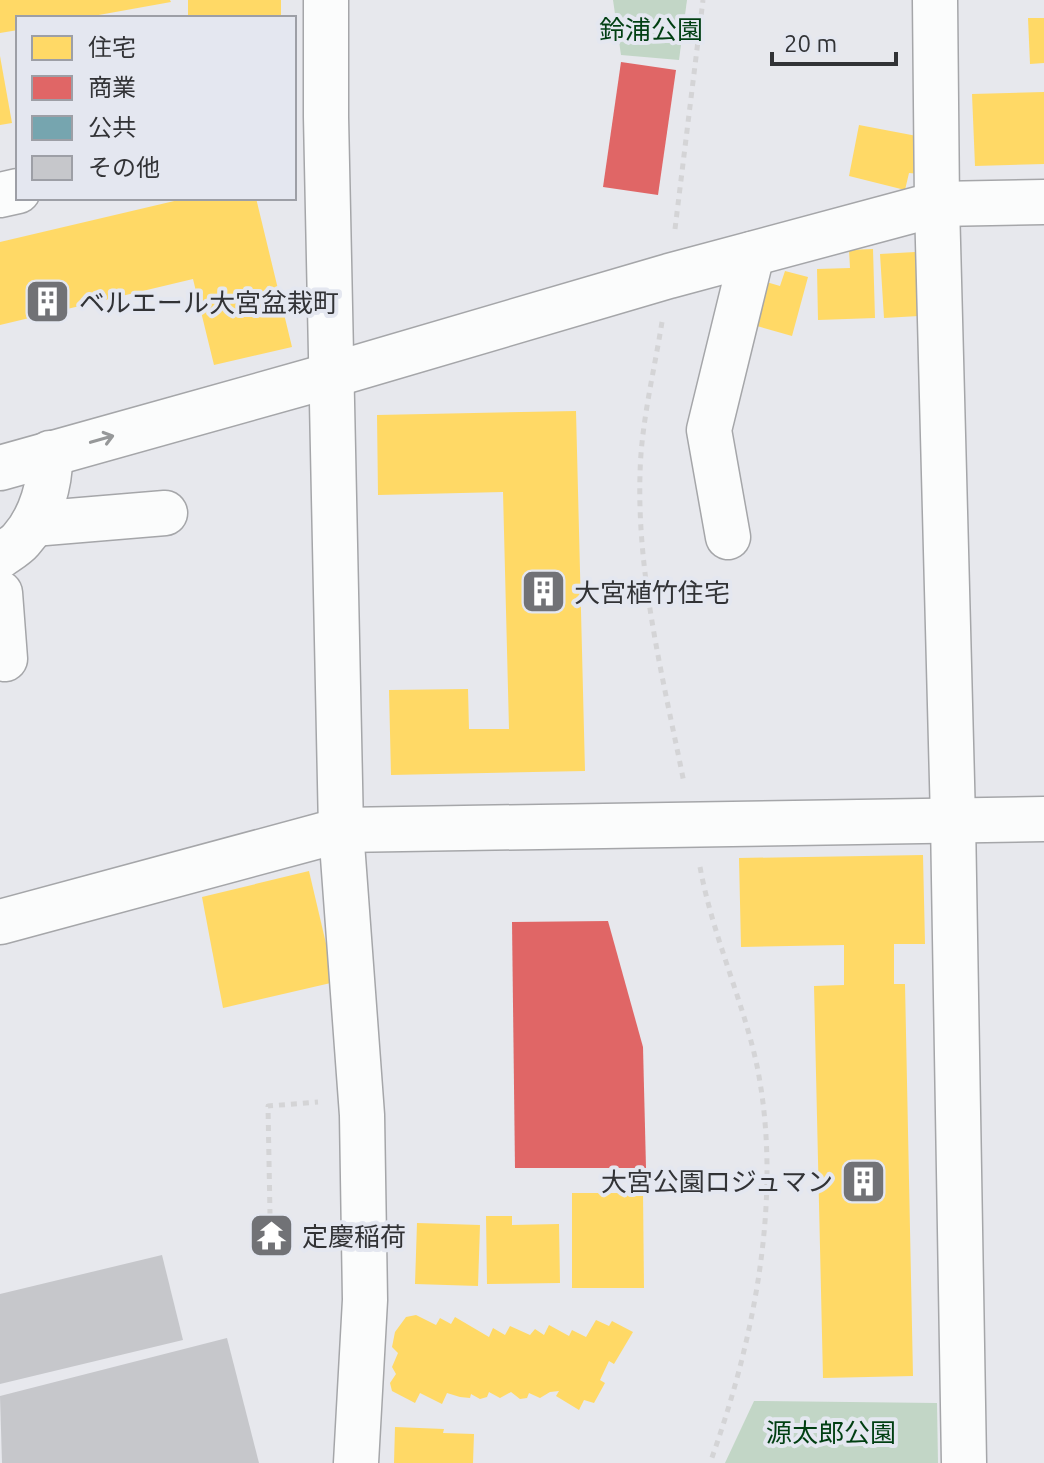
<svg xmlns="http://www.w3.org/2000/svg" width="1044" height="1463" viewBox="0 0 1044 1463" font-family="Ubuntu,'Noto Sans JP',sans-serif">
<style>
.green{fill:#c2d6c6}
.homes{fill:#ffd966}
.shops{fill:#e06666}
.public{fill:#76a5af}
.building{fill:#c6c7cb}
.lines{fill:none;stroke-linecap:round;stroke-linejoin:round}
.minor-casing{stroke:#a5a6a9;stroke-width:47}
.path{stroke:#d4d4d6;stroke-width:5;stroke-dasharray:6 6;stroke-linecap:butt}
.minor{stroke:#fbfcfc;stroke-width:44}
.oneway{stroke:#969899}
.labels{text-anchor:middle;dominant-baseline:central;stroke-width:8;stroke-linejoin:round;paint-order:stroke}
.park-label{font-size:26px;fill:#013f12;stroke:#e4e7f0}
.poi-label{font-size:26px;fill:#323336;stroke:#e4e7f0;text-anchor:start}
</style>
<rect width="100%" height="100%" fill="#e7e8ed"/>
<!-- green -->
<g class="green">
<path d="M613,0H687L679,60L621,55Z"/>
<path d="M754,1401L937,1403L938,1463H725Z"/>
</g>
<!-- homes -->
<g class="homes">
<path d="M0,0H170L171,2L82,18H18V30L0,33Z"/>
<rect x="188" y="0" width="93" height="18"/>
<path d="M1028,18H1044V63L1030,64Z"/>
<path d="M0,56L12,123L0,125Z"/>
<path d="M1044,92V164L975,166L972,94Z"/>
<path d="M859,125L922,137L921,174L909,173L905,190L849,176Z"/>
<path d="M187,198H256L292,347L214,365L193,279L0,325V242Z"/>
<path d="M873,249L875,318L818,320L817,269L850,268L849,250Z"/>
<path d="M915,252L919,316L884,318L880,254Z"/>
<path d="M785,271L808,277L792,336L750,324L763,281L780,286Z"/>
<path d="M576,411L585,771L391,775L389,690L468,689L469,729H509L503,492L378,495L377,415Z"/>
<path d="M923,855L925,944H894V984H905L913,1376L823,1378L814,986L844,985V945L741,947L739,858Z"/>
<path d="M309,871L335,982L223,1008L202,897Z"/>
<path d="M572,1193H643L644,1288H572Z"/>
<path d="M486,1216H512V1225L559,1224L560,1283L487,1284Z"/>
<path d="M417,1223L480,1225L478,1286L415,1284Z"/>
<path d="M416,1315L436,1325L440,1318L451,1324L455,1317L489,1337L493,1328L505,1335L510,1326L530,1335L535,1329L544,1335L549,1325L569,1336L572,1330L586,1337L596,1320L609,1326L612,1321L633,1332L614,1364L609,1361L600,1380L605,1383L594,1403L584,1400L579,1410L556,1396L559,1391L550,1392L540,1398L529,1393L527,1398L520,1399L511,1392L500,1398L489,1392L487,1397L480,1399L471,1394L470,1398L460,1397L447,1393L442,1404L420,1393L415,1403L392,1391L390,1383L396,1374L392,1367L398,1353L392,1347L395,1332L406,1317Z"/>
<path d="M395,1427L444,1429L443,1433L474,1434L473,1463H394Z"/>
</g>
<!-- shops -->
<g class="shops">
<path d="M621,62L676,70L658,195L603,187Z"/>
<path d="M608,921L643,1047L646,1168H515L512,922Z"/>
</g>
<!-- public -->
<path class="public" d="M255,1221H288V1252L254,1251Z"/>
<!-- building -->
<g class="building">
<path d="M162,1255L183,1340L0,1384V1294Z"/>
<path d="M227,1338L259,1463H2L0,1396Z"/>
</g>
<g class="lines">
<defs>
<g id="minor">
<path d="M326,0V117L341,830L362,1115L365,1300L356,1463"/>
<path d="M935,0L937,204L953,820L964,1463"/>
<path d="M0,195L18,191"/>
<path d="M0,468L332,375L669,276L937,204L1044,202"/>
<path d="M33,524L165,513"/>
<path d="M728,537L709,430L752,254"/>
<path d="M0,556C7,551 16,546 21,540C41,518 51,482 50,453"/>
<path d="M0,593L5,659"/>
<path d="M0,922L341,830L1044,819"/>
</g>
</defs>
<!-- minor casing -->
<use href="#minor" class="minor-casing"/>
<!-- path -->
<g class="path">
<path d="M675,229L703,0"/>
<path d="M662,322C654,372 641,424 640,474C637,578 664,682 684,783"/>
<path d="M700,867C712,933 741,996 756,1061C784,1192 755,1339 710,1463"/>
<path d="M270,1215L268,1106L318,1102"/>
</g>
<!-- minor -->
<use href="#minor" class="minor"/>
</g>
<!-- one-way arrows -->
<defs><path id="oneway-shaft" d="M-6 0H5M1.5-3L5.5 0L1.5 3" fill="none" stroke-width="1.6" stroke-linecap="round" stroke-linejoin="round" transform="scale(2)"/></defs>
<use class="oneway" href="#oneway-shaft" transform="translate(102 439) rotate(-16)"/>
<!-- icons -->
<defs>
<symbol id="building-square" viewBox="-11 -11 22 22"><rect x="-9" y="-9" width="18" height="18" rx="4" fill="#717276" stroke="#e4e7f0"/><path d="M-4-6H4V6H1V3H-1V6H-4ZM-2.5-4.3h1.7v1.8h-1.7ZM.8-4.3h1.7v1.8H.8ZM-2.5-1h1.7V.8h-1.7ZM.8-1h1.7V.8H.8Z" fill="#fff"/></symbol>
<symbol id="temple-square" viewBox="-11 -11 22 22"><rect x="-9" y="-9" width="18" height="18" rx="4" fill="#717276" stroke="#e4e7f0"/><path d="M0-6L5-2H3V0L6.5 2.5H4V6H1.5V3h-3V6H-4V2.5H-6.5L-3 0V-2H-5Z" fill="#fff"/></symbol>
</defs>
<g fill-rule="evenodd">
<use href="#building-square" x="22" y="276" width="51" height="51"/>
<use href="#building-square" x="518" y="566" width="51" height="51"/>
<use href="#building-square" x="838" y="1156" width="51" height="51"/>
<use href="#temple-square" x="246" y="1210" width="51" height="51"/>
</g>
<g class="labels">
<!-- park labels -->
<g class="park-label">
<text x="651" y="29">鈴浦公園</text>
<text x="831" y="1432">源太郎公園</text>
</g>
<!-- poi labels -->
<g class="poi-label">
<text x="79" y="302">ベルエール大宮盆栽町</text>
<text x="574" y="592">大宮植竹住宅</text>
<text x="833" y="1181" text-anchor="end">大宮公園ロジュマン</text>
<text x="302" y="1236">定慶稲荷</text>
</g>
</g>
<!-- legend -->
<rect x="16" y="16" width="280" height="184" fill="#e4e7f0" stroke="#9d9fa6" stroke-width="2"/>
<rect x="32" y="36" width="40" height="24" fill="#ffd966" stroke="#9d9fa6" stroke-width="2"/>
<text x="88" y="56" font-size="24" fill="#323336">住宅</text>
<rect x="32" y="76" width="40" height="24" fill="#e06666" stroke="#9d9fa6" stroke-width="2"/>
<text x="88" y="96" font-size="24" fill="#323336">商業</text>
<rect x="32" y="116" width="40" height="24" fill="#76a5af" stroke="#9d9fa6" stroke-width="2"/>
<text x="88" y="136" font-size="24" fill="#323336">公共</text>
<rect x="32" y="156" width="40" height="24" fill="#c6c7cb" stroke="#9d9fa6" stroke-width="2"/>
<text x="88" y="176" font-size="24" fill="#323336">その他</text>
<!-- scale -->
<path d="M772 52v12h124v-12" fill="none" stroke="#323336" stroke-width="4"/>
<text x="784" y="52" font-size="24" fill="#323336" stroke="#e4e7f0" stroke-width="6" paint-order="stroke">20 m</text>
</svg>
